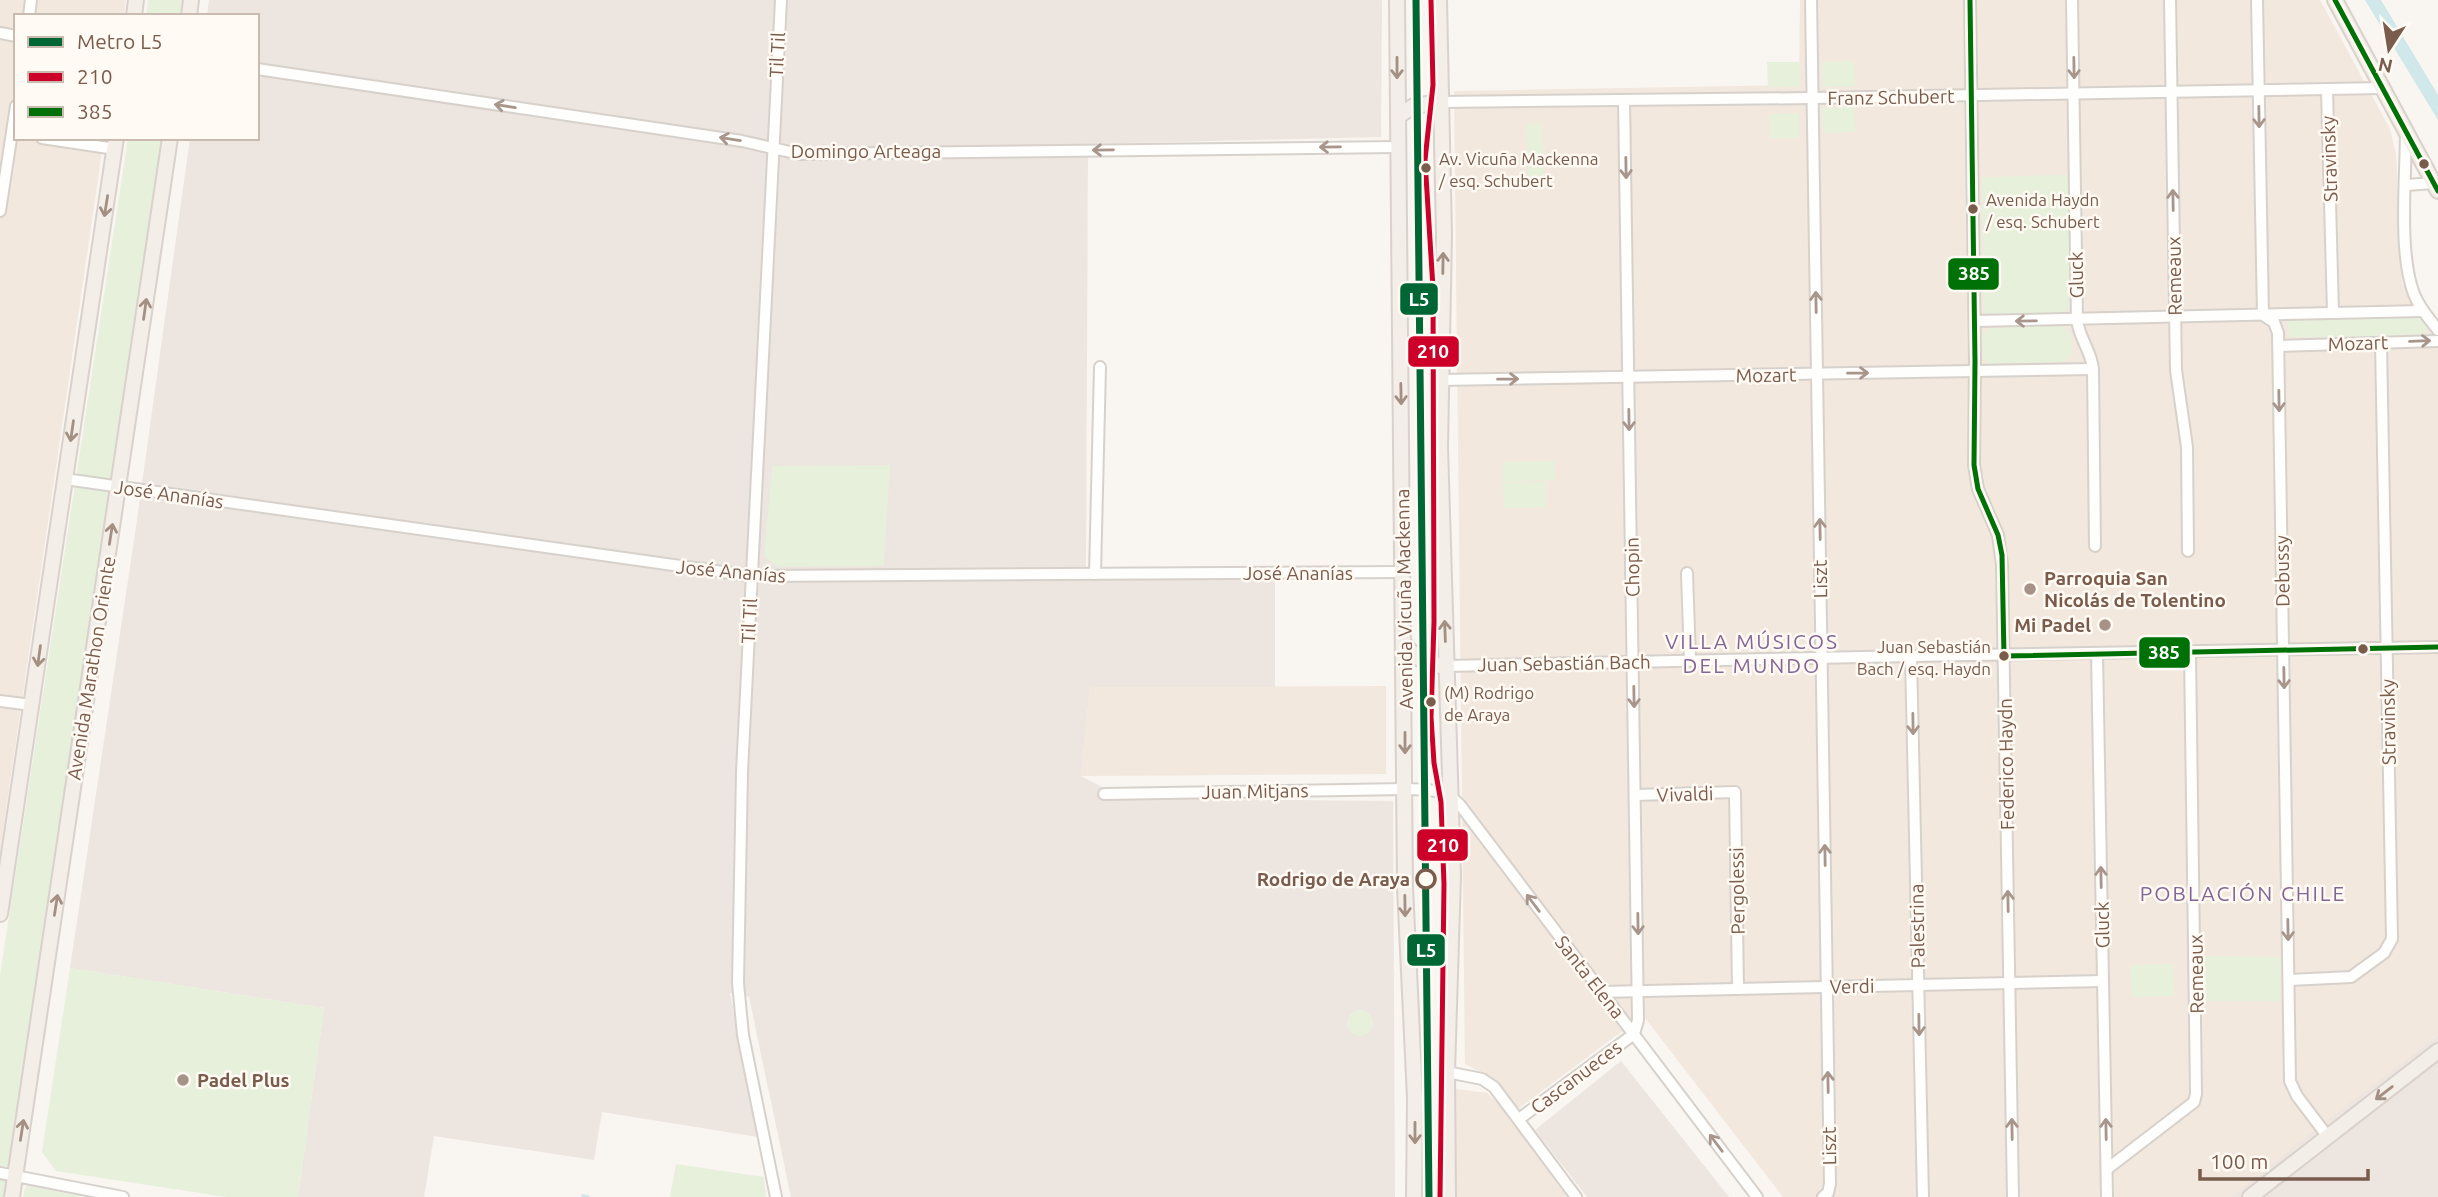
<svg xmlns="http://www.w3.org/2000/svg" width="2438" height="1197" viewBox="0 0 2438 1197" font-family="Ubuntu,sans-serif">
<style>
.residential{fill:#f2e8de}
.industrial{fill:#ede5e0}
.green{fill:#e7f0db}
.water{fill:#d0e8ea}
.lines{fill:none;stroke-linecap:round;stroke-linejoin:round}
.stream{stroke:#d0e8ea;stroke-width:3.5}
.minor-casing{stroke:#d7d1cb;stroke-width:14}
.major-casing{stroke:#dad1cc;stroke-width:18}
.minor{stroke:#fefefd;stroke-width:10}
.major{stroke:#f3eee8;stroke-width:14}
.bus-1-casing{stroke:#fffaf3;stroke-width:10}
.bus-2-casing{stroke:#fffaf3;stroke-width:10}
.bus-1{stroke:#cc0028;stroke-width:5}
.bus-2{stroke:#007106;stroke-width:5}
.metro-1-casing{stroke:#fffaf3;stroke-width:12}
.metro-1{stroke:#063;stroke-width:7}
.oneway{stroke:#a48f83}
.oneway2{stroke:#a8958b}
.bus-dot{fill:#7a5c4d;stroke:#fffaf3;stroke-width:2.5}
.poi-dot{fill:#a69286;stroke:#fffaf3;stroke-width:2.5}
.stop-dot{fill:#fffaf3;stroke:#7a5c4d;stroke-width:3.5}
.labels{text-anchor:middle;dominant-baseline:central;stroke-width:5;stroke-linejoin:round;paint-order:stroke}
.bus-label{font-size:17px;fill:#7a5c4d;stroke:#fffaf3;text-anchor:start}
.street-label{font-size:19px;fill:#7a5c4d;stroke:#fffaf3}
.poi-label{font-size:19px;font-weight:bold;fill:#7a5c4d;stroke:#fffaf3;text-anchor:start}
.stop-label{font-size:19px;font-weight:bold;fill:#7a5c4d;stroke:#fffaf3;text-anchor:end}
.neighbourhood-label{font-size:21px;letter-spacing:2px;fill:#846695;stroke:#fffaf3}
.line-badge{stroke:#fffaf3;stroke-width:2.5}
.badge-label{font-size:19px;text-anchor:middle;font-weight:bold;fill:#fff}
</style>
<rect width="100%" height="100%" fill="#f9f5f0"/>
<!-- residential -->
<g class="residential">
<path d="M0,0H126L124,16H16V138H104L0,851Z"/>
<path d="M1800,0H2320L2390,129L2396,154L2402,283L2426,318L2438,331V1035L2231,1197H1783L1645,1018L1617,1035L1518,1109L1492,1078L1465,1064L1454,91L1799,85Z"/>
<path d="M1386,686V774L1081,776L1090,687Z"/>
<path d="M1456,1089L1487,1093L1499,1104L1567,1197H1455Z"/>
</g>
<!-- industrial -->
<g class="industrial">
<path d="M209,0H1382L1381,137L1088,144L1086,569L1275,575V687H1090L1081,776L1123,798L1393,801L1395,1197H791L749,997L730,993L758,1137L602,1112L594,1160L434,1136L424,1197H298L324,1008L70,968L136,527L190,138H257V16H207Z"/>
<path d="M2438,1035V1197H2231L2323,1124Z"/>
<path d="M1621,1061L1729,1197H1587L1535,1130Z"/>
</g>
<!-- green -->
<g class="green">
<path d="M148,0H186L184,16H146Z"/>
<path d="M1854,61L1855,86L1823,87L1822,62Z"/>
<path d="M1767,62H1800V87H1768Z"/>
<path d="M1854,107L1855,132L1823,133L1822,108Z"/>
<path d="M1798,113L1799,138L1770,139L1769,114Z"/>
<path d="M1526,124H1542L1544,175L1528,176Z"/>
<path d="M128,138H166L7,1197H0V975Z"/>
<path d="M2069,175L2070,307L2063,313L1987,314L1983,309L1982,177Z"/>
<path d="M2419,315L2427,325L2425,332L2419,336L2293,337L2290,336L2287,323L2293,318Z"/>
<path d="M2061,326C2073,331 2073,342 2072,354L2064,362L1989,364L1983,359L1982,335L1989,328Z"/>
<path d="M1554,461L1555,480L1503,482V462Z"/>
<path d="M890,465L884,566L778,567L764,557L772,466Z"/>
<path d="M1546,482V507L1504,508L1503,483Z"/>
<path d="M2201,956L2281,957L2280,1001H2202Z"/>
<path d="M2173,964L2174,996L2131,997L2130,965Z"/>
<path d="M70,968L324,1008L298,1197H226L56,1171L42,1152Z"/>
<circle cx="1360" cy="1023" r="13"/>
<path d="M676,1164L764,1177L766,1197H670Z"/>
<path d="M28,1186L84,1197H23L25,1188Z"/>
</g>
<!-- water -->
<path class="water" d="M2365,0H2381L2438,95V120Z"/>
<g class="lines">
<!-- stream -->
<path class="stream" d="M583,1196L588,1197"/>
<defs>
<g id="minor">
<path d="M1811,0L1830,1184L1828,1193L1823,1197"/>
<path d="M1970,0L1975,361L1974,465L1978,489L1998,535L2002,565L2013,1197"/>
<path d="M2072,0L2077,320C2079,338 2091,350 2093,369L2095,546"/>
<path d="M2170,0L2176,370L2187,447L2188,551"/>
<path d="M2257,0L2263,315"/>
<path d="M29,16L31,0"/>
<path d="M0,33L16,36"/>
<path d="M257,69L742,141L799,154L1398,147"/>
<path d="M2327,89L2333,313"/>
<path d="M1441,102L1813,98L2382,88"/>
<path d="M2406,131C2406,176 2398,253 2414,294C2419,307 2429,319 2438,330"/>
<path d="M42,138L115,149"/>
<path d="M2406,185L2434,183"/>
<path d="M0,211L16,106"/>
<path d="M2263,315L2274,322L2278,333L2290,1081L2297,1096L2328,1137"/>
<path d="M1975,321L2423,311"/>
<path d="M2279,346L2438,341"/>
<path d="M1440,380L2093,369"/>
<path d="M65,479L751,576L1403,572"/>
<path d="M1687,573L1690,660"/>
<path d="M1095,574L1100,367"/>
<path d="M2097,654L2107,1197"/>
<path d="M1911,656L1923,1197"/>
<path d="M1447,666L1911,656L2438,647"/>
<path d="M0,701L32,705"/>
<path d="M1104,794L1405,789C1426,789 1445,789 1460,805L1757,1197"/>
<path d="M1635,795L1735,792L1738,989"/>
<path d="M2289,980L2351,977L2384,953L2392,939L2381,343"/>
<path d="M1601,992L2103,981"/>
<path d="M1447,1072L1482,1079L1494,1087L1576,1197"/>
<path d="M1519,1119L1634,1034L1638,1020L1624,100"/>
<path d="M2107,1169L2194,1102L2196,1094L2190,652"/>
<path d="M0,1173L123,1197"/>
<path d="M776,1197L743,1035L738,983L742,772L781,0"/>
</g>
<g id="major">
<path d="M1397,0L1405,887L1415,1098L1414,1197"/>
<path d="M1439,0L1444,234L1440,447L1453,876L1447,1072L1448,1197"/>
<path d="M2335,0L2438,191"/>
<path d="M134,16L136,0"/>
<path d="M189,16L191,0"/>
<path d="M1398,116L1414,106L1441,102"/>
<path d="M1404,643C1414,658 1428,666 1447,666"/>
<path d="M0,914L116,138"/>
<path d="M12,1197L170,138"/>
<path d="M2250,1197L2438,1051"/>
</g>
</defs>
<!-- minor casing -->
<use href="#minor" class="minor-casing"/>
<!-- major casing -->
<use href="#major" class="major-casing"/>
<!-- minor -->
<use href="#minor" class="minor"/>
<!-- major -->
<use href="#major" class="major"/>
<defs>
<path id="bus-1" d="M1431,0L1433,85L1425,160L1433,288L1434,622L1431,717L1434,763L1441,802L1444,884L1440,1197"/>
<g id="bus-2">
<path d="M1970,0L1975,361L1974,465L1978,489L1998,535L2002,555L2004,656L2438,647"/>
<path d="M2335,0L2438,191"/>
</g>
</defs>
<!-- bus-1 casing -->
<use href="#bus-1" class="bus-1-casing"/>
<!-- bus-2 casing -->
<use href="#bus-2" class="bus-2-casing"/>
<!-- bus-1 -->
<use href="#bus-1" class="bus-1"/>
<!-- bus-2 -->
<use href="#bus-2" class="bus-2"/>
<defs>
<path id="metro-1" d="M1416,0L1429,1197"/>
</defs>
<!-- metro-1 casing -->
<use href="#metro-1" class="metro-1-casing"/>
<!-- metro-1 -->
<use href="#metro-1" class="metro-1"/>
</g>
<!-- one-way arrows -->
<defs><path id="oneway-shaft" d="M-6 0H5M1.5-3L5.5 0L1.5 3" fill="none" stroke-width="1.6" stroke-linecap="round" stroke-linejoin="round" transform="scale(1.75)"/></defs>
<g class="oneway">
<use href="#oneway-shaft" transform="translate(1397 68) rotate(90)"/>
<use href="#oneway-shaft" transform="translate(106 206) rotate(99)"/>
<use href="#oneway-shaft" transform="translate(1443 263) rotate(-89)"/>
<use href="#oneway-shaft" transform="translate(145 309) rotate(-82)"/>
<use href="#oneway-shaft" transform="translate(1401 394) rotate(89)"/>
<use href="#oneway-shaft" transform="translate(72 431) rotate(98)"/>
<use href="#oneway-shaft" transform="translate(111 534) rotate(-81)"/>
<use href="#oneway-shaft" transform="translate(1445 631) rotate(-92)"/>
<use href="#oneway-shaft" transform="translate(39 656) rotate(98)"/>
<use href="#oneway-shaft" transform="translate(1405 743) rotate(90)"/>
<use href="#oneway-shaft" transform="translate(56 905) rotate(-81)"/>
<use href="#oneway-shaft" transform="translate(1405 906) rotate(89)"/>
<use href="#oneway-shaft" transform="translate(2384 1093) rotate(142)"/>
<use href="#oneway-shaft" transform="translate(22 1130) rotate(-81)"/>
<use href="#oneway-shaft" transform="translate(1415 1133) rotate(90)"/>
</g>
<g class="oneway2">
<use href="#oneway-shaft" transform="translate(2074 68) rotate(89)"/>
<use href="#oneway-shaft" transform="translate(505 106) rotate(-171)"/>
<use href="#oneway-shaft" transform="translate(2259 117) rotate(89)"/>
<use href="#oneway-shaft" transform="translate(730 139) rotate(-171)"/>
<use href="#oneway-shaft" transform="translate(1330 147) rotate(179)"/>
<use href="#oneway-shaft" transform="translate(1103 150) rotate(179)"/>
<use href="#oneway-shaft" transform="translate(1626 168) rotate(89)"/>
<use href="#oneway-shaft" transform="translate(2173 200) rotate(-91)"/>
<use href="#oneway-shaft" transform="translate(1816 302) rotate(-91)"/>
<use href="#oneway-shaft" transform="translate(2026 321) rotate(179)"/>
<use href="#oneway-shaft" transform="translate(2420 341) rotate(-2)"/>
<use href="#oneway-shaft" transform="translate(1858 373) rotate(-1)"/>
<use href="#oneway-shaft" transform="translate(1508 379) rotate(-1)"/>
<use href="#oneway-shaft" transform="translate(2279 401) rotate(89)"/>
<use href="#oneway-shaft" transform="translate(1629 420) rotate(89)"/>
<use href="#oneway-shaft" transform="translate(1820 529) rotate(-91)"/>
<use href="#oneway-shaft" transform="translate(2284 678) rotate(89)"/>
<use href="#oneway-shaft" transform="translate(1634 697) rotate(89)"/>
<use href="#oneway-shaft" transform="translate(1913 724) rotate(89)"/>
<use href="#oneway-shaft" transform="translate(1825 855) rotate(-91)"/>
<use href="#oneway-shaft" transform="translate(2101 877) rotate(-91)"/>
<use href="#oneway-shaft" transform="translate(2008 901) rotate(-91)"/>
<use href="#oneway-shaft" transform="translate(1533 903) rotate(-127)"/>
<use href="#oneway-shaft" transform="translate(1638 924) rotate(89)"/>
<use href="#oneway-shaft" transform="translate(2288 930) rotate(89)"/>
<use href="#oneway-shaft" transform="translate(1919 1025) rotate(89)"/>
<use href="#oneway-shaft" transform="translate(1828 1082) rotate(-91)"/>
<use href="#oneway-shaft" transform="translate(2012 1129) rotate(-91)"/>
<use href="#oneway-shaft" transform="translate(2106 1129) rotate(-91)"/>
<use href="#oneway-shaft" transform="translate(1716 1143) rotate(-127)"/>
</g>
<!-- markers -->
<g class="bus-dot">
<circle cx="2424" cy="164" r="6"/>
<circle cx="1426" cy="168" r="6"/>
<circle cx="1973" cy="209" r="6"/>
<circle cx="2363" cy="649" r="6"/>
<circle cx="2004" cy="656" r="6"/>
<circle cx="1431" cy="702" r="6"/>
</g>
<g class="poi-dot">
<circle cx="2030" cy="589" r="7"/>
<circle cx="2105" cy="625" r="7"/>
<circle cx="183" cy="1080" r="7"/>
</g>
<circle class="stop-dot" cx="1426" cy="879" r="9"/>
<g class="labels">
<!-- bus labels -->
<g class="bus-label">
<text x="1439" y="158">Av. Vicuña Mackenna<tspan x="1439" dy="22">/ esq. Schubert</tspan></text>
<text x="1986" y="199">Avenida Haydn<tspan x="1986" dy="22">/ esq. Schubert</tspan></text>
<text x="1991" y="646" text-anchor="end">Juan Sebastián<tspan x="1991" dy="22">Bach / esq. Haydn</tspan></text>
<text x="1444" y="692">(M) Rodrigo<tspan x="1444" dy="22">de Araya</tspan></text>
</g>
<!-- street labels -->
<g class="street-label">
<text transform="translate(777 55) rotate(-87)">Til Til</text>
<text transform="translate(1891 97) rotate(-1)">Franz Schubert</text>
<text x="866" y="151">Domingo Arteaga</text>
<text transform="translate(2329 159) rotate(-92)">Stravinsky</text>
<text transform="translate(2076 275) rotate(-91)">Gluck</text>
<text transform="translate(2174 276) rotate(-91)">Remeaux</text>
<text transform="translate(2358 343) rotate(-2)">Mozart</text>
<text transform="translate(1766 375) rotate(-1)">Mozart</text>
<text transform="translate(169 494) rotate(8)">José Ananías</text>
<text transform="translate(1632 567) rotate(-91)">Chopin</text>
<text transform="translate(731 571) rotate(5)">José Ananías</text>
<text transform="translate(2282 571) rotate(-91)">Debussy</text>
<text x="1298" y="573">José Ananías</text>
<text transform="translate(1820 579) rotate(-91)">Liszt</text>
<text transform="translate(1404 599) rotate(-91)">Avenida Vicuña Mackenna</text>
<text transform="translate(749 621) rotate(-87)">Til Til</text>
<text transform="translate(1564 663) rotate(-1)">Juan Sebastián Bach</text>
<text transform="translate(91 668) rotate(-81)">Avenida Marathon Oriente</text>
<text transform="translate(2388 722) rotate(-91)">Stravinsky</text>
<text transform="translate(2006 764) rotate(-91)">Federico Haydn</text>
<text transform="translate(1255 791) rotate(-1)">Juan Mitjans</text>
<text transform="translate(1685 794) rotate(-2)">Vivaldi</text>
<text transform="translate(1737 891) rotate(-91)">Pergolessi</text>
<text transform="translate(2102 925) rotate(-91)">Gluck</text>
<text transform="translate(1917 926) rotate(-91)">Palestrina</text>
<text transform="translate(2196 974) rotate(-91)">Remeaux</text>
<text transform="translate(1590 977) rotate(52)">Santa Elena</text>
<text transform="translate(1852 986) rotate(-1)">Verdi</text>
<text transform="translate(1576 1077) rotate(-37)">Cascanueces</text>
<text transform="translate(1829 1146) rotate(-91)">Liszt</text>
</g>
<!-- poi labels -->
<g class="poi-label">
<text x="2044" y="578">Parroquia San<tspan x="2044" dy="22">Nicolás de Tolentino</tspan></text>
<text x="2091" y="625" text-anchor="end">Mi Padel</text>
<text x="197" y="1080">Padel Plus</text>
</g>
<!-- stop labels -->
<g class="stop-label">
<text x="1410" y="879">Rodrigo de Araya</text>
</g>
<!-- neighbourhood labels -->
<g class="neighbourhood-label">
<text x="1752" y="641">VILLA MÚSICOS<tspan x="1752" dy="24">DEL MUNDO</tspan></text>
<text x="2243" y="893">POBLACIÓN CHILE</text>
</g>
</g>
<g class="line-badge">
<rect x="1947" y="257" width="53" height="34" rx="7" fill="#007106"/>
<rect x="1399" y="282" width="40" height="34" rx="7" fill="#063"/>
<rect x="1407" y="335" width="53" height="33" rx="7" fill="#cc0028"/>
<rect x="2138" y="636" width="53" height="33" rx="7" fill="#007106"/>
<rect x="1416" y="828" width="53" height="34" rx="7" fill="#cc0028"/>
<rect x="1406" y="933" width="40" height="34" rx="7" fill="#063"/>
</g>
<g class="badge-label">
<text x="1974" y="280">385</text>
<text x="1419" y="306">L5</text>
<text x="1433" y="358">210</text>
<text x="2164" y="659">385</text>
<text x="1443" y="852">210</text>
<text x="1426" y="957">L5</text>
</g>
<!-- legend -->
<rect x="14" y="14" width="245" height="126" fill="#fffaf3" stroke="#cabbb1" stroke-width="2"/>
<rect x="28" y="37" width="35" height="10" fill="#006633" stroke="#cabbb1" stroke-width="2"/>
<text x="77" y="49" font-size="21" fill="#7a5c4d">Metro L5</text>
<rect x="28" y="72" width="35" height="10" fill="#cc0028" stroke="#cabbb1" stroke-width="2"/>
<text x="77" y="84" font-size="21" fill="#7a5c4d">210</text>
<rect x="28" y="107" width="35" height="10" fill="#007106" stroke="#cabbb1" stroke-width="2"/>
<text x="77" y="119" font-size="21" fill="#7a5c4d">385</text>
<!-- north arrow -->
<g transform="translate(2389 49) rotate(192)" stroke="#fffaf3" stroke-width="5" paint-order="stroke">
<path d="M0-5L12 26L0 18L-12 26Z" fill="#7a5c4d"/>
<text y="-10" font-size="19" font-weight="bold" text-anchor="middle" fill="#7a5c4d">N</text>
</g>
<!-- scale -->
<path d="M2200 1169v10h168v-10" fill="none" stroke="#7a5c4d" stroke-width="3.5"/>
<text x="2210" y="1169" font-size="21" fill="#7a5c4d" stroke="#fffaf3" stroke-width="5" paint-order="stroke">100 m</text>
</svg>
